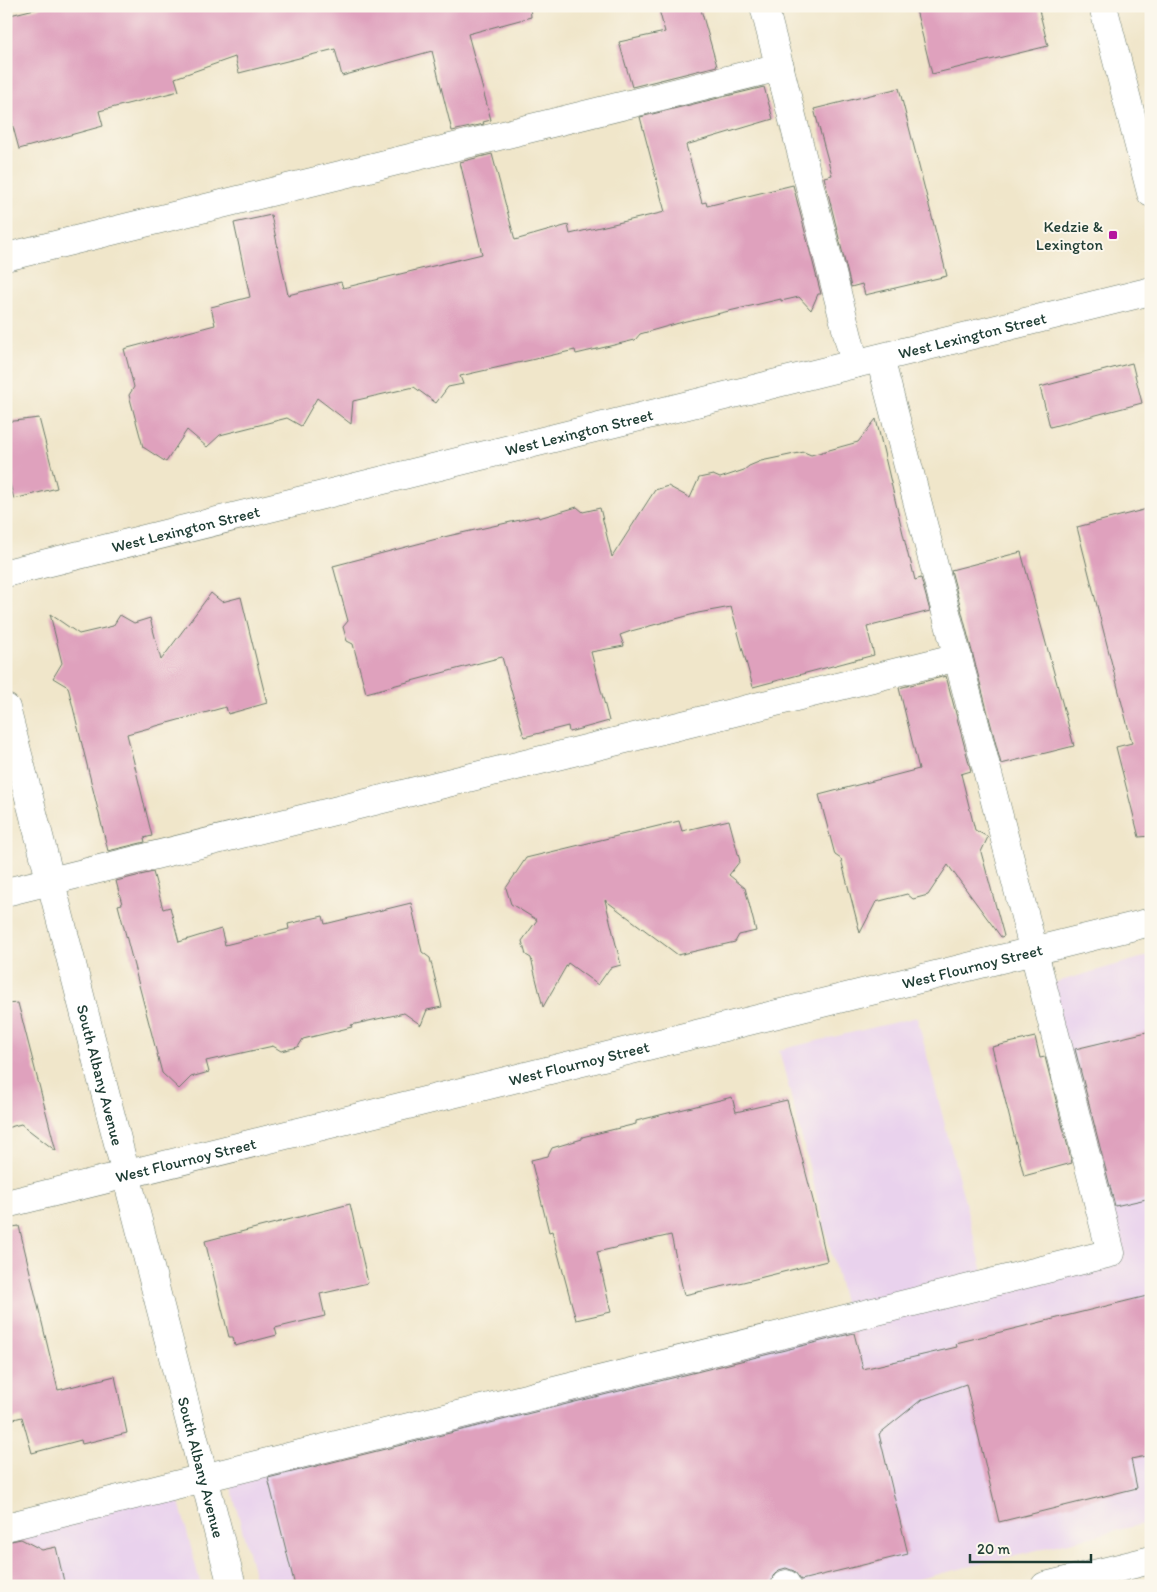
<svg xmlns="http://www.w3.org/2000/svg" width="1157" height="1592" viewBox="0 0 1157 1592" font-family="Itim,sans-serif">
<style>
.built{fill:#e9d2ed}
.building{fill:#dfa1bd}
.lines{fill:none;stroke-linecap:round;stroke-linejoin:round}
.minor-casing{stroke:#687868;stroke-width:29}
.major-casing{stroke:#687868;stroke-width:29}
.minor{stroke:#fff;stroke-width:28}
.major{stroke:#fff;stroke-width:28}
.poi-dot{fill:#b5179e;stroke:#fbf7ec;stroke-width:2}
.labels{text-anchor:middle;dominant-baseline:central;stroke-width:4;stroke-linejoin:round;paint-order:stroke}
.poi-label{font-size:16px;fill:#1f3d34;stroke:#fbf7ec;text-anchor:end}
.street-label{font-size:16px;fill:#1f3d34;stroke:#fbf7ec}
</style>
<rect width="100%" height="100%" fill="#fbf7ec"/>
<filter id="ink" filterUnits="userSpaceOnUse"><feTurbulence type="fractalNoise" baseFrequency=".02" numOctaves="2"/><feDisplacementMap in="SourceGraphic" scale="10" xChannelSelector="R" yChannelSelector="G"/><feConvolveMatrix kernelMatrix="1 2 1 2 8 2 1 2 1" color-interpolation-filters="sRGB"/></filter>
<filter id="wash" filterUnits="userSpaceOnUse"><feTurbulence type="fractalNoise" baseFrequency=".0096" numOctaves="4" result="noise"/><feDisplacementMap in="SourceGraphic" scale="20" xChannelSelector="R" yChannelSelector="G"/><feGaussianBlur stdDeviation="1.12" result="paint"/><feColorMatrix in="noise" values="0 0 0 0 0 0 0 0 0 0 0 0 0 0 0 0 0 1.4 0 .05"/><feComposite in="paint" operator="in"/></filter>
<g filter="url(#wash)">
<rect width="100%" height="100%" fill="#f0e6ca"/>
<!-- built -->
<g class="built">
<path d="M1151,955V1522L890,1586H257L227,1472L846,1310L779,1050L917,1017L984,1276L1110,1253L1043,986Z"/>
<path d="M175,1486L201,1586H6V1527Z"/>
</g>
<g id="blocks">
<!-- building -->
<g class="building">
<path d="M47,6H530L531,17L468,34L491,120L483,122L484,124L452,131L432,51L342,76L335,49L239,73L235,57L175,78L179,91L99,111L103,126L19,149L6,101V16Z"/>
<path d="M658,6H700L717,66L632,87L619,42L665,32Z"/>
<path d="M915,6H1038L1048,46L932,74Z"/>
<path d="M764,87L773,119L686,145L702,203L706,202L707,206L793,185L821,294H818L811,310L799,297L781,301V299L686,321L640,334L635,340L576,354L575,350L460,376L463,384L448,387L436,403L414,387L353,401L351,424L317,398L301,426L287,418L220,435L207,447L187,430L166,462L143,447L129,395L134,387L124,349L215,325L211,307L250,297L234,223L271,215L288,295L341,282L343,288L482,254L460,162L492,154L515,240L568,225L570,234L665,212L640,117Z"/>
<path d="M899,88L947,276L865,295L862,284L851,287L824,177L832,175L814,109Z"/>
<path d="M1132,363L1142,403L1050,427L1040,387Z"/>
<path d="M39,418L57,488L14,499L6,469V422Z"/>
<path d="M876,419L909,559H910L915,580L921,578L930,611L867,627L874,655L753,687L731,607L698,613L631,631L620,635L624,646L591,652L609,721L569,732L568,726L524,737L502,657L366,693L353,644L347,641L343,627L348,621L333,566L448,536L538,516L539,518L577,507L583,512L600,508L612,557L655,490L668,486L690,498L699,478L713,475L720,478L744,470L749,466L761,461L804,452L811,455L858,442Z"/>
<path d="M1151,508V836L1139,837L1116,747L1132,743L1077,527Z"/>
<path d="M1021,552L1074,746L1001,764L951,570Z"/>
<path d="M211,593L222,602L241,597L267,703L228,714L226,707L127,734L152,836L144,838L145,842L108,851L68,687L53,678L62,663L50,614L79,634L113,626L120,615L134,623L150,618L161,660Z"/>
<path d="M946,676L971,771L961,774L975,830L988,837L981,852L1004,936L1001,937L948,865L928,895L913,899L907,894L876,902L860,933L841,859L835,855L819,795L919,769L899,688Z"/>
<path d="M729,820L740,861L729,875L745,888L756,931L739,935L735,942L678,955L605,900L621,965L610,968L598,985L568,963L543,1007L531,958L526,955L522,941L537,920L511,904L506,888L526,858L679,821L682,831Z"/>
<path d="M153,872L163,909L170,907L179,942L221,929L225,945L289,929L288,924L323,916L325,924L411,903L422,952L430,958L442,1007L427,1010L421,1025L404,1013L351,1025L352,1027L303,1039L298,1047L281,1051L273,1046L206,1061L209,1072L191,1077L179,1089L162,1073L118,905L122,904L116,881Z"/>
<path d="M18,1003L56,1151L21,1124L6,1128V1004Z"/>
<path d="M1151,1031V1198L1115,1206L1075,1049Z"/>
<path d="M1035,1037L1040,1058L1045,1057L1072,1163L1024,1176L992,1047Z"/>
<path d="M732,1097L736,1112L787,1100L815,1208L827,1261L743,1282L684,1295L671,1235L597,1252L611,1312L576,1320L552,1231L549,1232L531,1160L548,1156L552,1148L582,1139V1137L636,1124V1121Z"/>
<path d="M350,1204L368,1283L320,1294L325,1316L275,1328L277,1335L235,1346L233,1337H229L205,1241Z"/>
<path d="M19,1226L58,1390L115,1376L127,1433L82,1444L81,1440L32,1453L22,1417L6,1421V1228Z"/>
<path d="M1151,1295V1455L1131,1459L1137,1488L999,1522L966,1384L921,1400L879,1434L908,1554L801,1580L794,1571L786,1568L779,1570L773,1576L771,1586H295L268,1478L854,1333L863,1369L957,1347L956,1343Z"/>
<path d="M21,1539L42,1550L56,1547L65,1586H6V1542Z"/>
</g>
</g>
</g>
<g filter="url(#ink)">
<use href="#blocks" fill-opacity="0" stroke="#687868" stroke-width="1"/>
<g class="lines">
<defs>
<g id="minor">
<path d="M764,6L855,364"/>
<path d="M6,257L780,67"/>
<path id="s1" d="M6,573L1151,291"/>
<path id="s2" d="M6,708L232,1586"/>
<path d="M6,892L958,657"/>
<path id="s3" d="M6,1204L1151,922"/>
<path d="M6,1527L1111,1253L1023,909L880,358"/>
<path d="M786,1584L787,1586"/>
<path d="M1045,1586L1151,1560"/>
</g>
<path id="major" d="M1103,6L1151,193"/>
</defs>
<!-- minor casing -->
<use href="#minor" class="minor-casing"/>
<!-- major casing -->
<use href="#major" class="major-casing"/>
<!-- minor -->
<use href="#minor" class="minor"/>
<!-- major -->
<use href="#major" class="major"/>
</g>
</g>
<!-- markers -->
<rect class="poi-dot" x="1108" y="230" width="10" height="10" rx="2.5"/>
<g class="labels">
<!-- poi labels -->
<g class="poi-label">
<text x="1103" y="226">Kedzie &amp;<tspan x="1103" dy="18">Lexington</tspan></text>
</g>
<!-- street labels -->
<g class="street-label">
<text stroke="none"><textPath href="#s1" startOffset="995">West Lexington Street</textPath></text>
<text stroke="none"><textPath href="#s1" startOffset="590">West Lexington Street</textPath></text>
<text stroke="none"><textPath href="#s1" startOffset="185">West Lexington Street</textPath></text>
<text stroke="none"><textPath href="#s3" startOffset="995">West Flournoy Street</textPath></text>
<text stroke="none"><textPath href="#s3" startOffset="590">West Flournoy Street</textPath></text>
<text stroke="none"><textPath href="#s2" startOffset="379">South Albany Avenue</textPath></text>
<text stroke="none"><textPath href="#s3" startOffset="185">West Flournoy Street</textPath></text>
<text stroke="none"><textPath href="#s2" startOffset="784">South Albany Avenue</textPath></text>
</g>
</g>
<!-- margin -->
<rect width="1157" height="1592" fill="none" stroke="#fbf7ec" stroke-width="25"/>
<!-- scale -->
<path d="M970 1554v8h121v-8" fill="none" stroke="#1f3d34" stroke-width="2.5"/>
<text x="977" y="1554" font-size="15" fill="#1f3d34" stroke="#fbf7ec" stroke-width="4" paint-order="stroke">20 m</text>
</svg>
